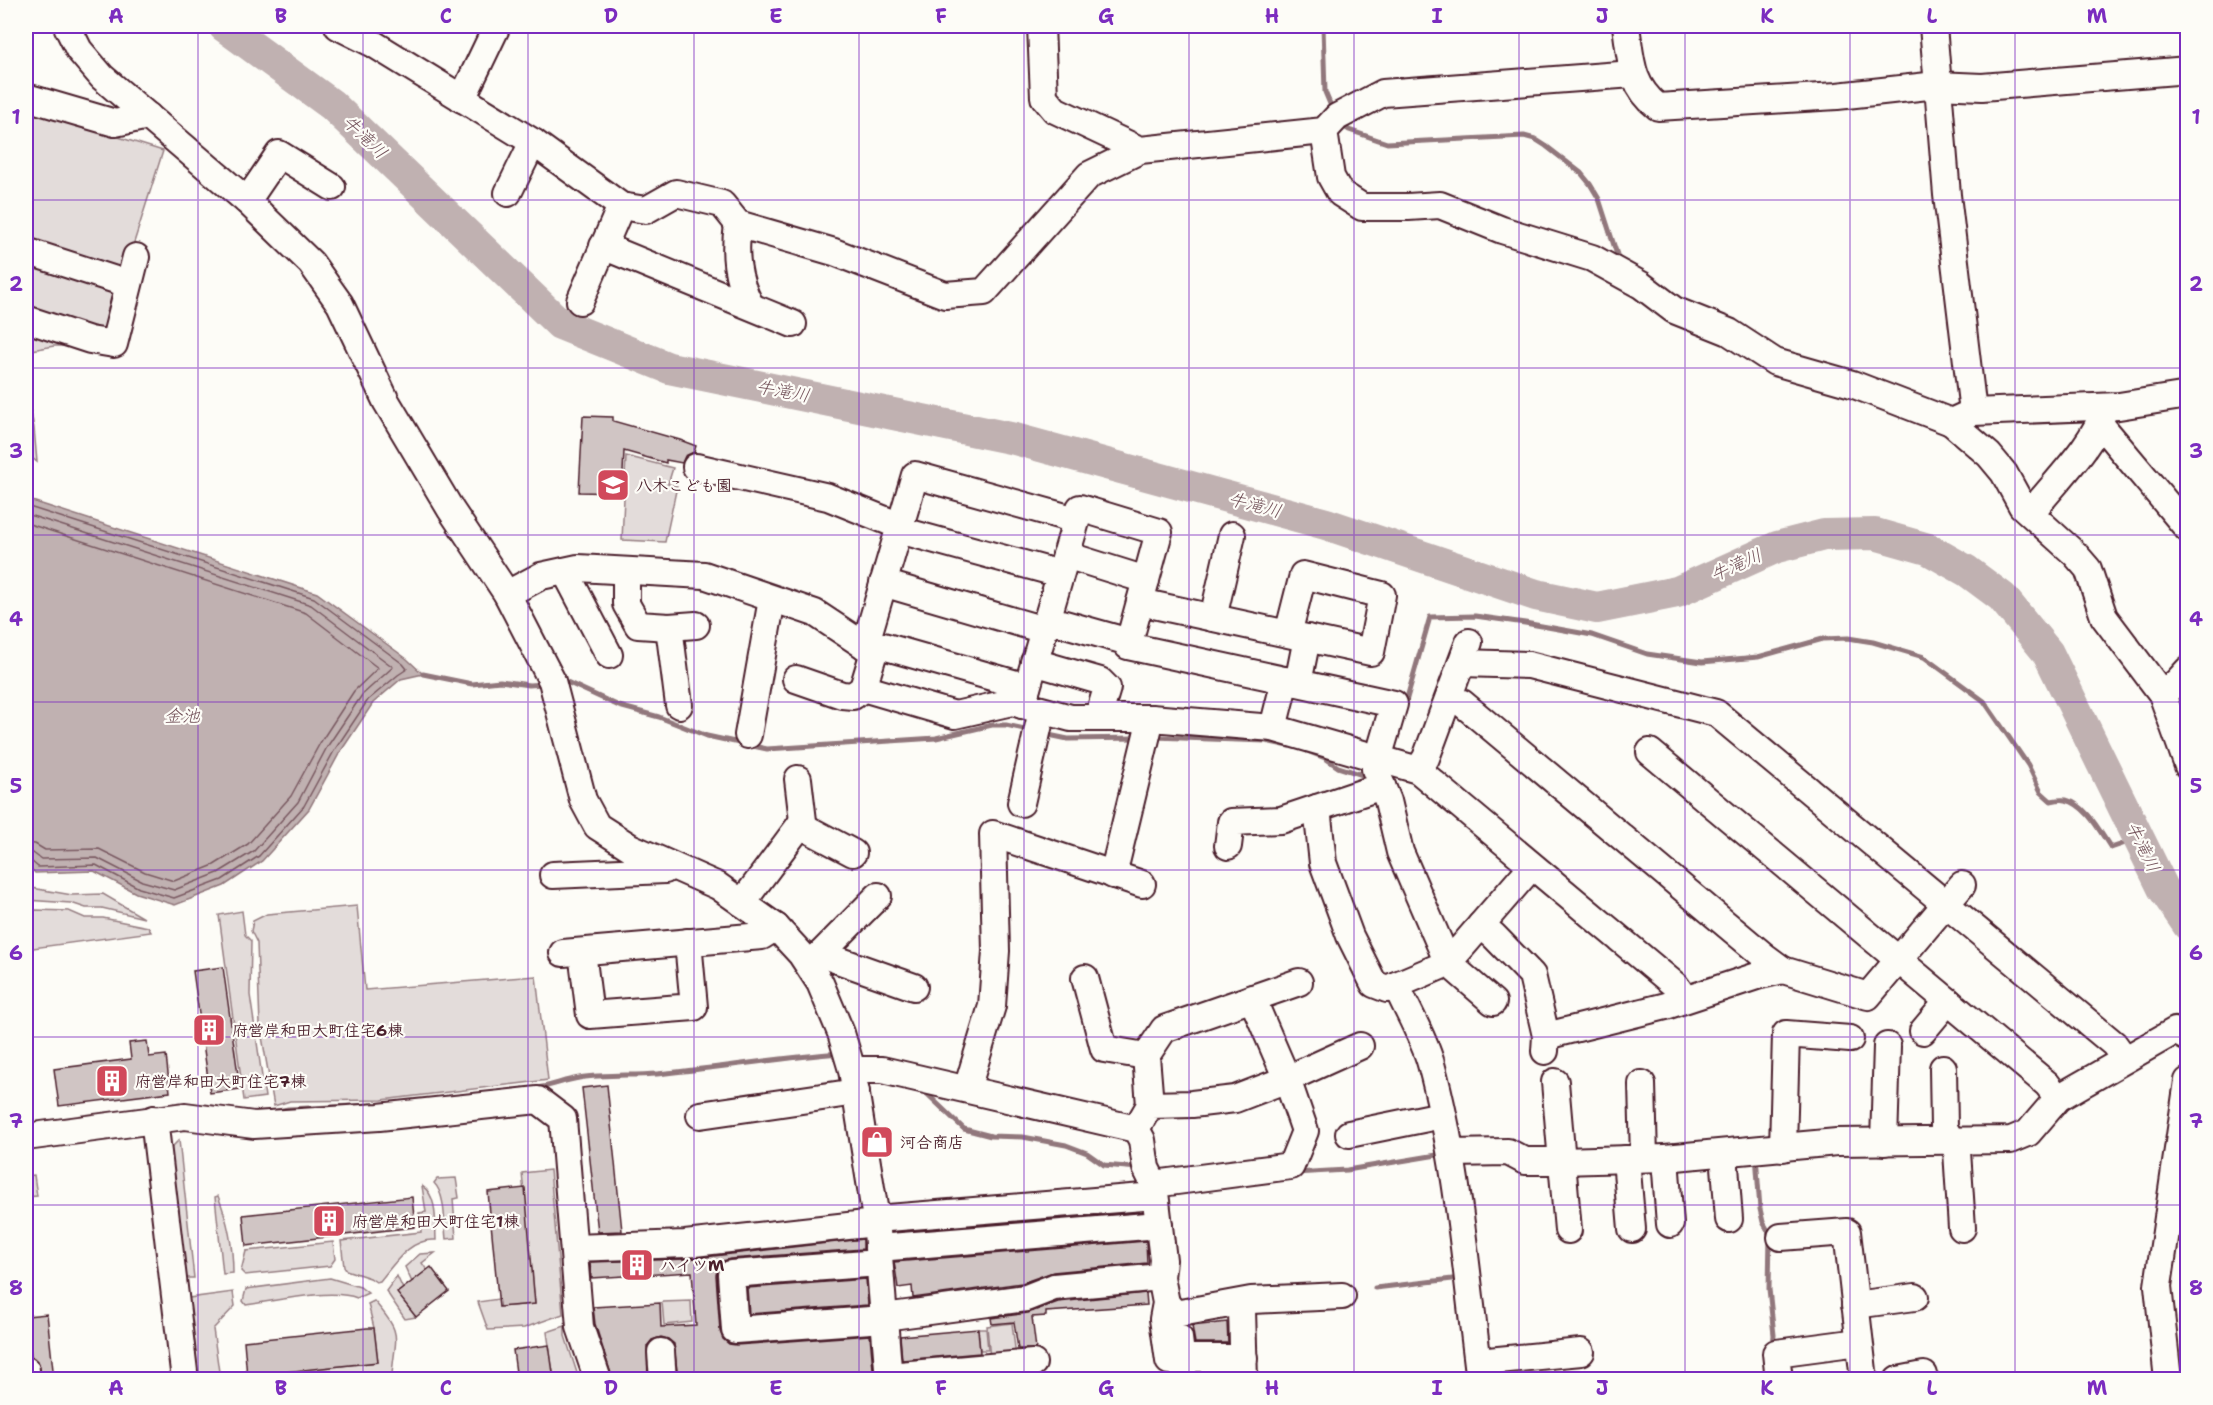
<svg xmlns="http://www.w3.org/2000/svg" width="2213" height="1405" viewBox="0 0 2213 1405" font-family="'Shantell Sans','Klee One',sans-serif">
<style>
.green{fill:#e3dcda;stroke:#967e82;stroke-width:1.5}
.water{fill:#c0b1b1;stroke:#91777b;stroke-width:1.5}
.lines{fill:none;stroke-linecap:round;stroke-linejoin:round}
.shore{stroke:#795961;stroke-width:1.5}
.stream{stroke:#91777b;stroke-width:5}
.river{stroke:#c0b1b1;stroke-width:32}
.building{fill:#d0c5c4;stroke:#4a1f2b;stroke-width:1.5}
.minor-casing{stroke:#4a1f2b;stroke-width:30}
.minor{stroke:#fdfcf7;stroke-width:26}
.grid{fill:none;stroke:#7b2cbf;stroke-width:1.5;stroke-opacity:0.55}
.labels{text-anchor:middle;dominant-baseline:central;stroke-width:4.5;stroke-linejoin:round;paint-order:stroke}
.poi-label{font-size:16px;font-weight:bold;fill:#4a1f2b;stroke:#fdfcf7;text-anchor:start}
.water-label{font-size:18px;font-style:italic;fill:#73525a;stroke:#fdfcf7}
.neatline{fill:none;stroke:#7b2cbf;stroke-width:2}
.grid-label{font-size:20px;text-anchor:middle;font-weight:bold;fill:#7b2cbf}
</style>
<rect width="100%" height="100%" fill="#fdfcf7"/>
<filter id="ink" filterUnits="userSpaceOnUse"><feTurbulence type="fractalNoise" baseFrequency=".0167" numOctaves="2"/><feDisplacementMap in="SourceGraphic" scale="12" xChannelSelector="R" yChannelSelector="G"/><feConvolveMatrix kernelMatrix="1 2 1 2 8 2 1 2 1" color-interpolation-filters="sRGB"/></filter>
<g filter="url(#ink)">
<!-- green -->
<g class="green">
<path d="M26,108L163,151L124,274L26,244Z"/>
<path d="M26,260L121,292L106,339L26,313Z"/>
<path d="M26,328L73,346H54L26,351Z"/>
<path d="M26,385L34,428L37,462L26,453Z"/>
<path d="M626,456L673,468L668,484L677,486L665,542L622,540Z"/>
<path d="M26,887L72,895L103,894L144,918L102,908H86L71,903L26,900Z"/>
<path d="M357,906L365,990L536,976L548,1080L382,1100L290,1101L274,1106L260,1025L257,943L251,931L253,921L267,914Z"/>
<path d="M35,910L69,911L85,918H103L148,927L151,932L26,949C25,934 23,920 35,910Z"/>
<path d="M242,911L245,935L251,941L250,995L265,1097L244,1100L219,915Z"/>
<path d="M179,1140L194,1278H186L171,1148Z"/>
<path d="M550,1170L563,1314L524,1328L488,1330L478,1302L498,1299L499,1307L535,1304L522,1173Z"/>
<path d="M34,1175L37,1196L26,1197V1176Z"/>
<path d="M456,1178L459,1198L453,1199L456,1238L446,1239C444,1223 446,1195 434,1183L437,1179Z"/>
<path d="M422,1186C438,1196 435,1222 436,1240C410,1238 395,1263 380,1281L376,1282L370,1278L346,1270L344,1267L341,1241L421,1232L419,1213L426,1212Z"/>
<path d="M218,1196C228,1221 233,1246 233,1273L223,1274L215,1197Z"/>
<path d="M333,1242L335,1259L330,1266L245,1275L241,1271L246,1251Z"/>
<path d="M435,1253L422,1263L427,1270L412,1282L405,1267L420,1254Z"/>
<path d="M397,1276L403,1289L398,1294L416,1317L405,1319L386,1291Z"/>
<path d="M330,1278L360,1287L368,1293L357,1298C332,1288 274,1301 246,1305L243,1301L246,1289Z"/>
<path d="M233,1292L235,1306L213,1329L220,1379H199L189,1298Z"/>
<path d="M374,1301C404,1335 395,1335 392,1375L351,1380H230V1377L378,1362L374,1328L368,1304Z"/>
<path d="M691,1301L692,1322L664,1325L662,1302Z"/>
<path d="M1012,1323L1016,1357L990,1359L987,1326Z"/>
<path d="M565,1326V1336L579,1379H554L547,1332Z"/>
<path d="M978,1329H986L988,1350H980Z"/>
</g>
<!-- water -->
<path class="water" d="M26,499L317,593L407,659L423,674L401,679L373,703L339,754L309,809L262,861L224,886L175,905L136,893L94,871L35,873L26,863Z"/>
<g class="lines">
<!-- shore -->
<g class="shore">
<path d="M26,506L314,598L403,664L407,669L398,675L368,700L334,751L304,806L259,856L222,880L174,898L139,888L96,865L38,867L31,861L26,860"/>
<path d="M26,514L311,605L393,667L362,695L327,747L298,802L254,851L218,873L174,890L142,881L97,858L41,859L33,853L26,852"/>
<path d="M26,523L306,613L378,668L354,691L320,743L291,796L248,844L214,865L174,881L145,872L99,849L45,850L35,844L26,843"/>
</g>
<!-- stream -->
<g class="stream">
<path d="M1323,26L1325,92L1333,111"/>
<path d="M1340,124L1349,130L1387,143L1524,136L1535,139L1546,146L1581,173L1590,184L1599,199L1620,264"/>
<path d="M423,674L472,684L500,681L529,685L544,684"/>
<path d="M560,681L567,682L619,706L659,717L707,736L767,749L936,738L992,725H1006L1029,730"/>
<path d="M1405,705L1430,617L1475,616L1525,623L1592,635L1647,654L1702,662L1758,657L1823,639L1848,638L1873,642L1924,657L1984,701L2028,765L2041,792L2051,801C2056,800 2062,799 2066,800C2087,805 2100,832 2111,848L2140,838"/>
<path d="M1044,734L1068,739L1138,738"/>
<path d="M1154,737L1266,741L1289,746"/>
<path d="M1307,751L1325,758L1338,767L1363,775"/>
<path d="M2188,794L2184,812L2188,826"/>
<path d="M2166,893L2188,876"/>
<path d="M535,1088C550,1087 564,1080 579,1078C605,1074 631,1076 657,1074C718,1068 778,1058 839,1053"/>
<path d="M922,1089L964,1129L991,1136L1023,1137L1066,1145L1087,1153L1104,1165L1138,1168"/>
<path d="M273,1112L288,1109L374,1105"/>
<path d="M1756,1155L1760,1209L1763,1222L1770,1234L1769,1289L1774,1335L1773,1347"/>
<path d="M1294,1173L1347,1170L1443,1154"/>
<path d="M1375,1288L1461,1278"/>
</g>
<!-- river -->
<path class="river" d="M224,26L332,105L560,324L669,368L1015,439L1326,524L1536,595L1597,608L1677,592L1777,547L1824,535L1875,534L1928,549L1967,571L2002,597L2048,653L2163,888L2188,925"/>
</g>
<!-- building -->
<g class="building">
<path d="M583,416L613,417V421L680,440L696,446L694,452L685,456L682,463L666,460V463L624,451L622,493L579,492Z"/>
<path d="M223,967L240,1089L210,1093L193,971Z"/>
<path d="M147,1041L149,1057L166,1055L170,1092L59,1106L54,1069L131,1059L129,1043Z"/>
<path d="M607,1085L622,1231L598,1232L582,1088Z"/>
<path d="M525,1188L535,1304L499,1307L488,1192Z"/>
<path d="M412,1197L415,1227L246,1246L243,1215Z"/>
<path d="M863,1239V1249L730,1259L723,1261L718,1267L716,1275L720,1331L723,1339L729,1344L736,1345L870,1335L874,1380H678L674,1344L668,1339L661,1337L652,1340L647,1346L648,1380H613L595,1324L593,1307L660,1303L661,1327L696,1325L692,1272L591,1278L590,1262L687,1259Z"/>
<path d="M1146,1241L1147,1263L1053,1272L1022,1283L913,1298L912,1286L898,1288L896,1274L894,1262Z"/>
<path d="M431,1267L449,1291L416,1317L397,1293Z"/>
<path d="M866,1279L868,1305L749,1314L747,1288Z"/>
<path d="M1146,1293L1147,1305L1046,1312V1316L1032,1317L1036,1349H1018L1014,1322L992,1324L991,1318L1028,1313L1058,1302Z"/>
<path d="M47,1314L53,1370L54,1380H41L39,1363L31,1356L27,1316Z"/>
<path d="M1227,1322L1228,1343H1195L1192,1326Z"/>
<path d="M367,1328H374L378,1362L247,1376L244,1341Z"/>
<path d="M978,1329L980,1353L902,1360L900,1336Z"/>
<path d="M549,1345L554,1380H517L513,1350Z"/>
<path d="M1198,1373H1220V1374H1216V1380H1199Z"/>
</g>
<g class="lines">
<defs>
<g id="minor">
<path d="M67,26L79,50L102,77L247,201L311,263L340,304L386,401L451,510L507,594L552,681L583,800L597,826L630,847L718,886L776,927L801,954L820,983L841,1033L852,1070L876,1219L889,1380"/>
<path d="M338,26L372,43L533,142L621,206L646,210L676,193L722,204L738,224L834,252L945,295L984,292L1089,175L1140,150L1324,131L1337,117L1383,93L1633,74"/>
<path d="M1041,26L1044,97L1055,110L1140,150"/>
<path d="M1626,26C1631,59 1630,85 1658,107L1837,96L1937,85L1982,87L2188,70"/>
<path d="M1933,26L1947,195L1973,412"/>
<path d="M26,97L115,123L148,116"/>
<path d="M462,99L497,26"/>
<path d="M1324,131L1331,177L1340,193L1362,207H1408L1440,205L1502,230L1592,258L1641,285L1674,310L1729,332L1775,362L1852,384L1951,422L1973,412L2119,406L2188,395"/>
<path d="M508,193L533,142"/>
<path d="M247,201L279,154L332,187"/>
<path d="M738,224C734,253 736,278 750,305"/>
<path d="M603,246L793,324"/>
<path d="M26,251L128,284"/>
<path d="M580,301L621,206"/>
<path d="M26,319L90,340L114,344L136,257"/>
<path d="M1951,422L1989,455L2004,473L2022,506L2075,554L2088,569L2104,617L2162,694L2188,766"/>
<path d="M2100,424L2188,529"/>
<path d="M696,467L828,497L900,526"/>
<path d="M2034,509C2056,481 2095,443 2104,410"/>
<path d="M899,530L1060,574"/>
<path d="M1066,555L1146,580"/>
<path d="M565,571L609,655"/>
<path d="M626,571V604L638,625L669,627L696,625"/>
<path d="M883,583L1044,630"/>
<path d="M507,594L541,576L578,568L704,575L815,613L874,652"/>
<path d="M1140,602L1371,652L1382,595L1303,575L1288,634"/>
<path d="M1213,618L1232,535"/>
<path d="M1047,619L1129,642"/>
<path d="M669,627L679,705"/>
<path d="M865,646L915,475L1076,520"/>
<path d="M1034,662L1100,681L1107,688L1098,718"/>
<path d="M1462,663L1529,665L1716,713L2114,1044L2125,1059"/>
<path d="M796,679L842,695L853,696L863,688L874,652L883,646L1027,687"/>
<path d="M1298,683L1307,638"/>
<path d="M863,688L955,715L1012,702L1071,718H1151L1273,728L1418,770L1676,986L1685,999"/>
<path d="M2162,694L2177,682L2188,670"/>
<path d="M1449,698L1462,703L1764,956L1783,970"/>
<path d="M1022,705L1080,508L1159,532L1128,646L1394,704L1375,769L1388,801L1400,852L1448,963L1493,1002"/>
<path d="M1273,728L1285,680"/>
<path d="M748,735L772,599"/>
<path d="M1650,752L2047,1084L2058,1098"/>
<path d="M1418,770L1426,758L1469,642"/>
<path d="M1021,803L1042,711"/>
<path d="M1317,808L1323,863L1350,936L1374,984L1387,989L1448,963L1532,866"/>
<path d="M800,825L853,853"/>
<path d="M1228,846L1231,822L1281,820L1382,786"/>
<path d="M553,875L665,870L670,865"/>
<path d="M1113,875L1151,718"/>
<path d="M742,903L803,821L798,779"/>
<path d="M1481,925L1494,936L1532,975L1546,1036L1545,1051"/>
<path d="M582,952L590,1015L694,1007L688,942"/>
<path d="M563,953L762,936L776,927"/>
<path d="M821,954L914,987"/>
<path d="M811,964L878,896"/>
<path d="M1085,978L1104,1049L1146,1056"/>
<path d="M1396,985C1407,1010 1424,1038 1431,1064C1459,1167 1466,1274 1480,1380"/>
<path d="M1923,1031L1948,1001"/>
<path d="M1546,1036L1666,1006L1757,976L1783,970L1868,996L1962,885"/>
<path d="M1943,1068L1944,1128L1957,1151L1962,1228"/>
<path d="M852,1070H882L1136,1129L1142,1140L1146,1168L1154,1184"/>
<path d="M1555,1082L1568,1230"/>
<path d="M1642,1084L1644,1158"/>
<path d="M967,1089L992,1006L996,951L993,834L1142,884"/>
<path d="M1150,1105L1146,1056L1164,1029L1299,982"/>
<path d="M700,1115L856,1092"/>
<path d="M154,1119L185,1380"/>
<path d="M1136,1129L1150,1105L1192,1104L1235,1099L1287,1079L1360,1046"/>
<path d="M1349,1134L1442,1115"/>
<path d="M26,1137L185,1116L254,1125L379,1117L538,1100L563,1119L580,1327L598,1380"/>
<path d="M1884,1142L1887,1046"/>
<path d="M1783,1148L1786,1034L1850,1039"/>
<path d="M1451,1153L1508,1152L1525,1161H1561L1665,1158L1837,1142L2011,1140L2028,1133L2058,1098L2175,1031L2188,1038"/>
<path d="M1724,1153L1729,1219"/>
<path d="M1665,1158L1670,1224"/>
<path d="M1626,1159L1632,1229"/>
<path d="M1781,1237L1847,1232L1864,1380"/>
<path d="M574,1248L685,1244L866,1224L876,1219L1155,1196"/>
<path d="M878,1248L1159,1225"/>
<path d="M879,1263L731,1274L735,1330L884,1319"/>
<path d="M1166,1303L1175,1314L1251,1300L1342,1296"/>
<path d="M1855,1305L1915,1297"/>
<path d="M1242,1310L1244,1380"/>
<path d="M884,1317L1026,1298L1054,1287L1161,1277"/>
<path d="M1179,1338L1184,1380"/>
<path d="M661,1352L663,1380"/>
<path d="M1182,1358H1244"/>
<path d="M1169,1361L1163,1319L1166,1303L1161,1277L1163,1260L1154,1184L1291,1166L1305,1131L1287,1079L1252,998"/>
<path d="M1478,1362L1581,1352"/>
<path d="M26,1370V1379"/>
<path d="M889,1376L1033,1363"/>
<path d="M1779,1380L1776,1353L1859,1342"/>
<path d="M1898,1380L1924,1375"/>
<path d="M2168,1380L2158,1286L2188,1081"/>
</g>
</defs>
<!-- minor casing -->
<use href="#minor" class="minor-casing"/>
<!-- minor -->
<use href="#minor" class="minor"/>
</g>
</g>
<!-- grid -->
<path class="grid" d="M198,26V1380M363,26V1380M528,26V1380M694,26V1380M859,26V1380M1024,26V1380M1189,26V1380M1354,26V1380M1519,26V1380M1685,26V1380M1850,26V1380M2015,26V1380M26,200H2188M26,368H2188M26,535H2188M26,702H2188M26,870H2188M26,1037H2188M26,1205H2188"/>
<!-- icons -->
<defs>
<symbol id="school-square" viewBox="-11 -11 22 22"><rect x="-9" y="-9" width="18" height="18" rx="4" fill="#d1495b" stroke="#fdfcf7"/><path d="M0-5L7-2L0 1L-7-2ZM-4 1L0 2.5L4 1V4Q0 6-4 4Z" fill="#fff"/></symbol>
<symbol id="building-square" viewBox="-11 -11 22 22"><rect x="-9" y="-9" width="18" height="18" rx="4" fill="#d1495b" stroke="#fdfcf7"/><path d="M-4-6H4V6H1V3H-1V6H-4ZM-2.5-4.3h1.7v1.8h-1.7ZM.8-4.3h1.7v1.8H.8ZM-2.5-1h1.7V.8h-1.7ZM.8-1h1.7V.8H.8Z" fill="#fff"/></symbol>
<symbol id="shop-square" viewBox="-11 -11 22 22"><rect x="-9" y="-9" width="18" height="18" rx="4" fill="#d1495b" stroke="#fdfcf7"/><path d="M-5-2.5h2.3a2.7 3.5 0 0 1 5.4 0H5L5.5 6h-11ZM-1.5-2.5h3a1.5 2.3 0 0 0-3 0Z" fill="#fff"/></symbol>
</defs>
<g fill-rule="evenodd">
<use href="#school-square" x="594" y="466" width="38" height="38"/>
<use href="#building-square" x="190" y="1011" width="38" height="38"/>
<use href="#building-square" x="93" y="1062" width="38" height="38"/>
<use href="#shop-square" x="858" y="1123" width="38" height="38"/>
<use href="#building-square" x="310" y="1202" width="38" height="38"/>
<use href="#building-square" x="618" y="1246" width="38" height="38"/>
</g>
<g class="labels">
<!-- poi labels -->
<g class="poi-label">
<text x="636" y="485">八木こども園</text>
<text x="232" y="1030">府営岸和田大町住宅6棟</text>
<text x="135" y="1081">府営岸和田大町住宅7棟</text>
<text x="900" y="1142">河合商店</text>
<text x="352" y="1221">府営岸和田大町住宅1棟</text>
<text x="660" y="1265">ハイツM</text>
</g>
<!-- water labels -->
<g class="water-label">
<text transform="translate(365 137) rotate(44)">牛滝川</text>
<text transform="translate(783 391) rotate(11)">牛滝川</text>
<text transform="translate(1255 505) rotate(15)">牛滝川</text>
<text transform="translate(1736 565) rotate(-24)">牛滝川</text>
<text x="182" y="716">金池</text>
<text transform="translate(2143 847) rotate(64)">牛滝川</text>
</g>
</g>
<!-- margin -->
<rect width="2213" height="1405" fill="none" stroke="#fdfcf7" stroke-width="66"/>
<rect x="33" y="33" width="2147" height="1339" class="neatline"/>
<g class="grid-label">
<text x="116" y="23">A</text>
<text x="281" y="23">B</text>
<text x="446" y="23">C</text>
<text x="611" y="23">D</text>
<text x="776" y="23">E</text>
<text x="941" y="23">F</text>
<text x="1106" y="23">G</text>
<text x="1272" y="23">H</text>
<text x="1437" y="23">I</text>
<text x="1602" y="23">J</text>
<text x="1767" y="23">K</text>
<text x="1932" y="23">L</text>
<text x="2097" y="23">M</text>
<text x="16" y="124">1</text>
<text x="2196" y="124">1</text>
<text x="16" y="291">2</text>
<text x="2196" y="291">2</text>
<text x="16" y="458">3</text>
<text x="2196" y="458">3</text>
<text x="16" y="626">4</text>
<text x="2196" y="626">4</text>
<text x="16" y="793">5</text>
<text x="2196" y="793">5</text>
<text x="16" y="960">6</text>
<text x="2196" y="960">6</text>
<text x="16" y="1128">7</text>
<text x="2196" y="1128">7</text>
<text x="16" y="1295">8</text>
<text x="2196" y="1295">8</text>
<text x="116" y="1395">A</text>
<text x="281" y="1395">B</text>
<text x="446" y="1395">C</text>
<text x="611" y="1395">D</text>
<text x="776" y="1395">E</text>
<text x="941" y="1395">F</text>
<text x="1106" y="1395">G</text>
<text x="1272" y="1395">H</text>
<text x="1437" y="1395">I</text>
<text x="1602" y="1395">J</text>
<text x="1767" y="1395">K</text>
<text x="1932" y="1395">L</text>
<text x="2097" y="1395">M</text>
</g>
</svg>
